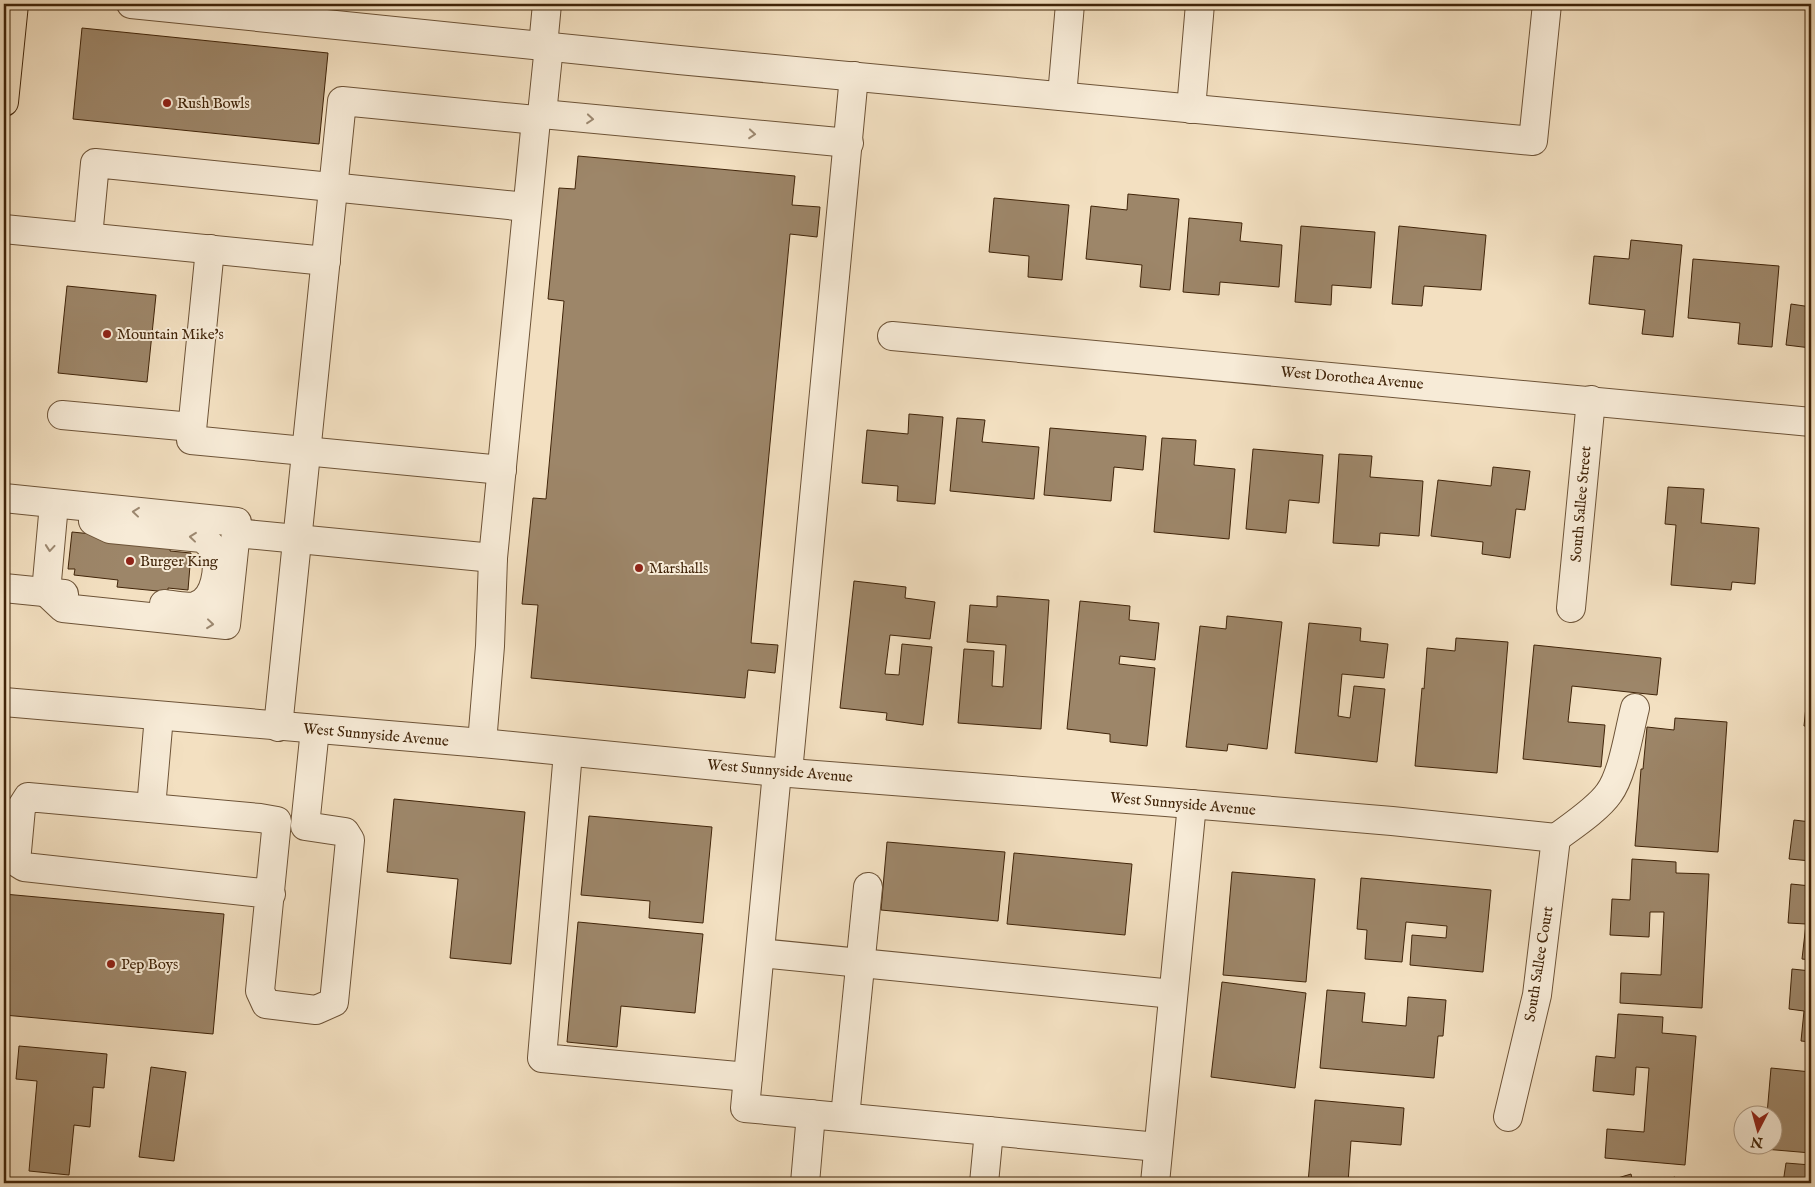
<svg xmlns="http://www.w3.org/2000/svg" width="1815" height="1187" viewBox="0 0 1815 1187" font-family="'IM FELL English',serif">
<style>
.building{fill:#9d8669;stroke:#402409}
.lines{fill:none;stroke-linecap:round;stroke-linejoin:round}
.minor-casing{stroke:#6d5337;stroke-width:30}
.major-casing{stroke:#402409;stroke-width:30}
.minor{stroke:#f7ebd7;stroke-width:28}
.major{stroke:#f3e0c1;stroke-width:28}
.oneway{stroke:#9c8870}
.poi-dot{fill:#8f2418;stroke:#f7ebd7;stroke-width:2}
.labels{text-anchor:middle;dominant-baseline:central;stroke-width:4;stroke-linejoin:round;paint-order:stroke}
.poi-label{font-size:15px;fill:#402409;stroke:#f7ebd7;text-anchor:start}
.street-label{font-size:15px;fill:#402409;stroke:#f7ebd7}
</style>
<rect width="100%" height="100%" fill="#f3e0c1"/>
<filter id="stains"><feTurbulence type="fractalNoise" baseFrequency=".004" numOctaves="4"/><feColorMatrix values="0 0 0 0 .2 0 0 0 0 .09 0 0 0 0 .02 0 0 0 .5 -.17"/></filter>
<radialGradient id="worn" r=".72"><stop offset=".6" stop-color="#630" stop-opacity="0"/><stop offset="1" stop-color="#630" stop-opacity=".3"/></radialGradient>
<!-- building -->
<g class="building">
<path d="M82,28L328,53L319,144L73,119Z"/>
<path d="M578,156L795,176L792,205L820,207L817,237L790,234L751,643L778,645L775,673L748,670L745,698L531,678L538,605L522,604L533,498L546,499L564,301L548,299L559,188L575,189Z"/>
<path d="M1128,194L1179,199L1170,290L1140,287L1142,265L1086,259L1091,206L1127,210Z"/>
<path d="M994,198L1069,205L1062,280L1028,277L1029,256L989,252Z"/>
<path d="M1189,218L1242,223L1240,241L1282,245L1279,287L1220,282L1219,295L1183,292Z"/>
<path d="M1301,226L1375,232L1371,288L1332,285L1331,305L1295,302Z"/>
<path d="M1399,226L1486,235L1481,290L1424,286L1422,306L1392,304Z"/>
<path d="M1631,240L1682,245L1673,337L1642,334L1645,310L1589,304L1594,256L1629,259Z"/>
<path d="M1693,259L1779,266L1772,347L1738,344L1740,323L1688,318Z"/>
<path d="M67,286L156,295L147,382L58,373Z"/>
<path d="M1791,304L1811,307V348L1786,345Z"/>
<path d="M909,414L943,417L935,504L897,501L898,486L862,483L867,430L908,434Z"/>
<path d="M957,418L985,420L982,442L1039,447L1034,499L950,491Z"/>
<path d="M1050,428L1146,436L1143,470L1114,467L1111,501L1044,495Z"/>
<path d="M1162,438L1196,440L1194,465L1235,469L1229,539L1154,532Z"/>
<path d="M1253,449L1323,455L1319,503L1289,500L1286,533L1246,529Z"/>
<path d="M1339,454L1372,456L1370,477L1423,481L1419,536L1380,533L1379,546L1333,543Z"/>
<path d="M1493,467L1530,471L1525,510L1516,509L1510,558L1482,554L1483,542L1431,536L1438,480L1491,486Z"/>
<path d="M1668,487L1704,489L1701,523L1759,528L1755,584L1732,582L1731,590L1671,585L1676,525L1665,524Z"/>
<path d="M72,532L171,542L170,551L191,553L188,590L168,588V592L117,587L118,580L74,575L75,569H68Z"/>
<path d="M854,581L906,587L905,598L935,602L930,639L890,635L885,674L899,675L902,644L932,647L923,725L886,720L887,713L840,708Z"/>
<path d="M997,596L1049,600L1041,729L958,723L964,649L994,651L992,686L1003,687L1006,645L967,642L970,605L997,607Z"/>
<path d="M1080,601L1130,606L1129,620L1159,623L1155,660L1120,656L1119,664L1155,668L1147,746L1110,742V734L1067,729Z"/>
<path d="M1227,616L1282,622L1267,749L1228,744L1227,751L1186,747L1200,626L1226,629Z"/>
<path d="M1309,623L1361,628L1360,641L1388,644L1384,678L1342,674L1338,716L1350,718L1354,686L1385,689L1377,762L1295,753Z"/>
<path d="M1456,638L1508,642L1497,773L1415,766L1422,688L1424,689L1427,648L1455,651Z"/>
<path d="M1534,645L1661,658L1657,695L1572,686L1568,722L1605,725L1601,767L1523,759Z"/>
<path d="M1808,687H1811V726H1804Z"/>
<path d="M1675,718L1727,722L1718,852L1635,846L1641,769H1643L1647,727L1674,730Z"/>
<path d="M394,799L525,812L511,964L450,958L458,879L387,872Z"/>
<path d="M589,816L712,827L703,923L649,918L650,901L581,895Z"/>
<path d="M1794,820L1811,822V861L1789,859Z"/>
<path d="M887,842L1005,852L998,921L881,910Z"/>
<path d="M1014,853L1132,864L1125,935L1007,924Z"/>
<path d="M1632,859L1676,862V873L1709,874L1702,1008L1620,1003L1621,973L1661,975L1664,912H1650L1649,937L1610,935L1612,899L1630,900Z"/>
<path d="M1232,872L1315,879L1306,982L1223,975Z"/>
<path d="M1361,878L1491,890L1483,972L1410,965L1412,935L1446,938L1447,926L1406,922L1402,962L1365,959L1367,930L1357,929Z"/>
<path d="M1791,884L1811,886V960L1802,959L1806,924L1788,923Z"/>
<path d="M4,894L224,914L213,1034L4,1015Z"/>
<path d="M578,922L703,934L695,1013L621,1006L617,1047L567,1042Z"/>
<path d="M1792,969L1811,971V1042L1801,1041L1804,1011L1789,1009Z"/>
<path d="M1222,982L1306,993L1295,1088L1211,1077Z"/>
<path d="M1327,990L1365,993L1362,1022L1406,1026L1408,997L1446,1000L1443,1036H1438L1434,1078L1320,1068Z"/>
<path d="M1618,1014L1663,1017L1662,1033L1696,1036L1685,1165L1605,1158L1607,1129L1644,1132L1649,1068L1636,1067L1634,1095L1593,1091L1596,1056L1615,1058Z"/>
<path d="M19,1046L107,1054L104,1088L93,1087L90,1127L74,1125L69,1175L29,1171L37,1081L16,1079Z"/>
<path d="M151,1067L186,1072L174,1161L139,1157Z"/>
<path d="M1771,1068L1811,1072V1153L1764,1149L1765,1144H1772V1114H1767Z"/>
<path d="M1315,1100L1404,1108L1401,1145L1351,1141L1348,1183H1308Z"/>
<path d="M1786,1163L1811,1165V1183H1783Z"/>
<path d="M1631,1174L1633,1183H1601Z"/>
<path d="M1675,1177L1677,1183H1654Z"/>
</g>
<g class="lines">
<defs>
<g id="minor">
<path d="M131,4L679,60L1533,141L1547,4"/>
<path d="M543,46L547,4"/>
<path d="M1062,96L1070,4"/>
<path d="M1191,109L1200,4"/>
<path d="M542,114L849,143"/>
<path d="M4,229L326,261"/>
<path d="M88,237L95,163L527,207"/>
<path d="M210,249L191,440L502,470"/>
<path d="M892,336L1811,422"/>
<path d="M62,415L192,427"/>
<path d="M4,498L237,522L226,625L63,608L46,592"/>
<path d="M93,521L110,529L202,538C206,541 211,545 213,549C221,566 216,600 195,606C187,608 173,605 164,604"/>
<path d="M236,533L493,558"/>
<path d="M4,588L64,594"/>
<path d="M46,592L54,504"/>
<path d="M1571,608L1591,400"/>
<path d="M4,702L482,743L777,772L1166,802L1392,821L1556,838"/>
<path d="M278,727L342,101L536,120"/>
<path d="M482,743L490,646L493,558L536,120L542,114L549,46"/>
<path d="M568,752L542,1058L748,1077"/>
<path d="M777,772L745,1108L1158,1147"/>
<path d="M788,772L854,76"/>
<path d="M151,808L159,716"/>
<path d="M1556,838C1572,826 1598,809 1609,793C1623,774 1629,731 1635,708"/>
<path d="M271,894L24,867L16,862L21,808L28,797L260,818L277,821L260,991L266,1004L316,1010L334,1002L350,840L345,832L305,826L315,729"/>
<path d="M760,953L1173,994"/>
<path d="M845,1117L868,887"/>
<path d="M1508,1117L1537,995L1556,838"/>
<path d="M805,1183L811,1114"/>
<path d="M984,1183L989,1131"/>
<path d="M1155,1183L1192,804"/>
</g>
<path id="major" d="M4,102L14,4"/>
</defs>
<!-- minor casing -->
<use href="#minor" class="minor-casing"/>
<!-- major casing -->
<use href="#major" class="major-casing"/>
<!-- minor -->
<use href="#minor" class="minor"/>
<!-- major -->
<use href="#major" class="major"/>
</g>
<!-- one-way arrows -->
<defs><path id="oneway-chevron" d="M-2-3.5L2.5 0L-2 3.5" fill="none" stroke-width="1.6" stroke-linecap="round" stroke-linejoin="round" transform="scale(1.25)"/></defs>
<g class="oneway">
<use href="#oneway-chevron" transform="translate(590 119) rotate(5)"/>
<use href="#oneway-chevron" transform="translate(752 134) rotate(5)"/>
<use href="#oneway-chevron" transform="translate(136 512) rotate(-174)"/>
<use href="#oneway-chevron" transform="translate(193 537) rotate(-174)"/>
<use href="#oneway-chevron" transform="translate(50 548) rotate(95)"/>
<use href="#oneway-chevron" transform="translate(210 624) rotate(6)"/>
</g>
<!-- markers -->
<g class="poi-dot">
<circle cx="167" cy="103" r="5"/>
<circle cx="107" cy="334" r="5"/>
<circle cx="130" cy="561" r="5"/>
<circle cx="639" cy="568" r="5"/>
<circle cx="111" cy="964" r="5"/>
</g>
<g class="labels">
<!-- poi labels -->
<g class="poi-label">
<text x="177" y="103">Rush Bowls</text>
<text x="117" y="334">Mountain Mike's</text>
<text x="140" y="561">Burger King</text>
<text x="649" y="568">Marshalls</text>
<text x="121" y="964">Pep Boys</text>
</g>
<!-- street labels -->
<g class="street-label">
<text transform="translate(1352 378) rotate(5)">West Dorothea Avenue</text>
<text transform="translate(1581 504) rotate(-85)">South Sallee Street</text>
<text transform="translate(376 735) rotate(5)">West Sunnyside Avenue</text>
<text transform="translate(780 771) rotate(5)">West Sunnyside Avenue</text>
<text transform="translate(1183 804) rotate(5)">West Sunnyside Avenue</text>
<text transform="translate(1539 964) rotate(-81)">South Sallee Court</text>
</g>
</g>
<!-- margin -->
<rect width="1815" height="1187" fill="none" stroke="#f3e0c1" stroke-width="20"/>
<rect x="5" y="5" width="1805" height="1177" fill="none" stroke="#402409" stroke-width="2.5"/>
<rect x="10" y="10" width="1795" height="1167" fill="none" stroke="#402409"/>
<!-- north arrow -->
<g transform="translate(1758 1130) rotate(186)"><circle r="24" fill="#f7ebd7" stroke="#ae9b85"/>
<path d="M0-4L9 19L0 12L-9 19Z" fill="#8f2418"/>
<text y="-8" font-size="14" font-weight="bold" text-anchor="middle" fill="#402409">N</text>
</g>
<rect width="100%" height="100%" filter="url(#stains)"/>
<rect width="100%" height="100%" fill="url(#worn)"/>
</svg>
